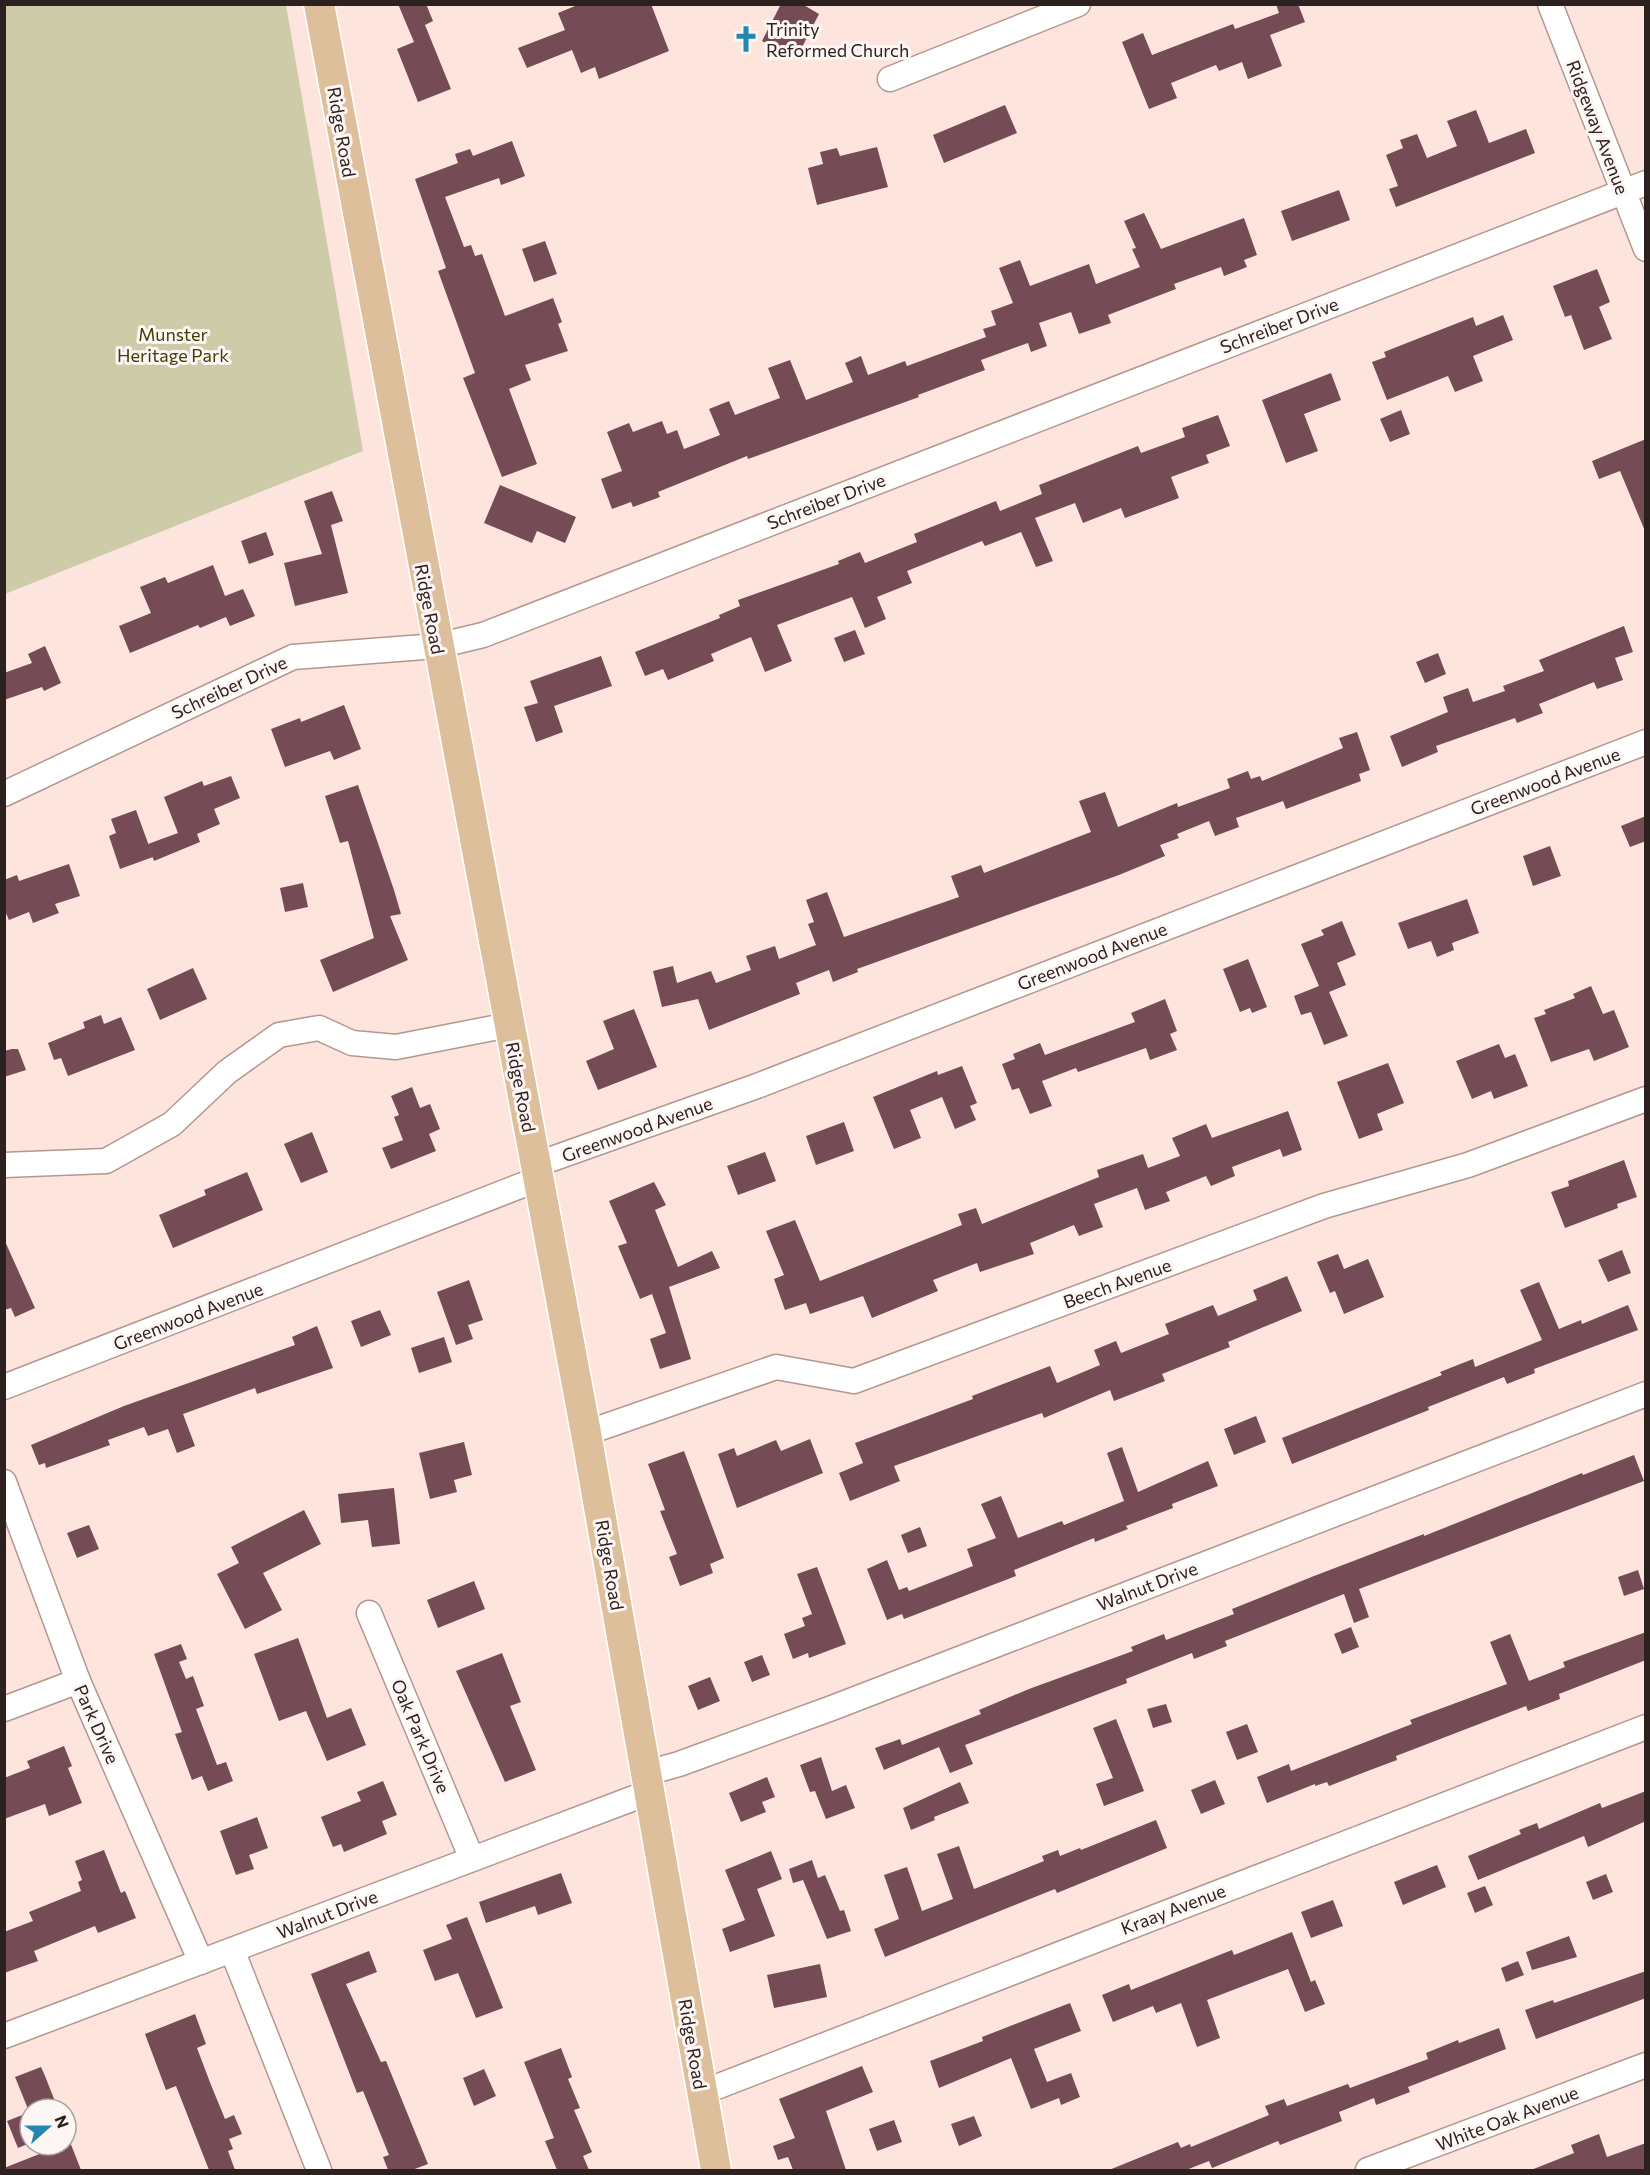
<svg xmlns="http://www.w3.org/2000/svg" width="1650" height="2175" viewBox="0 0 1650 2175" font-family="Commissioner,sans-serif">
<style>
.green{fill:#cecba9}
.building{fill:#754b56}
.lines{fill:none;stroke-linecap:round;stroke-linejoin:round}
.minor-casing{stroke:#b3978f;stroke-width:27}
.major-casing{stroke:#fff;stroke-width:33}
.minor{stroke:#fff;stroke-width:24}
.major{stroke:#ddbf9b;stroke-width:30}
.labels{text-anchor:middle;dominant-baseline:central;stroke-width:6;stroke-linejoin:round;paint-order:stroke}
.poi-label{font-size:18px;fill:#2c211e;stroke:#fdf6f5;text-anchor:start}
.street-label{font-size:18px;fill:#2c211e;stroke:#fdf6f5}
.park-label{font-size:18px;fill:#433c04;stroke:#fdf6f5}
</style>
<rect width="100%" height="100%" fill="#fde5de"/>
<!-- green -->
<path class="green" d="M5,4L286,5L363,451L5,594Z"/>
<!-- building -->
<g class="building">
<path d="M398,4H426L433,21L425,25L451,89L418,102L397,49L414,42Z"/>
<path d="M580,4H651L669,51L599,79L595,67L581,73L572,50L527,68L518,48L565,30L558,13Z"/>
<path d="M781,4H802L819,14L796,59L762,41Z"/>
<path d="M1276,4H1298L1305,22L1270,35L1282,66L1248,79L1242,62L1219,71L1216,65L1171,83L1177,98L1149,109L1122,42L1143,33L1152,55L1233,24L1235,29L1279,13Z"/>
<path d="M1005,105L1017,133L944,163L933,135Z"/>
<path d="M1476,110L1489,143L1526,129L1535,153L1396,207L1389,189L1398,186L1386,155L1403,148L1400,140L1417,134L1427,158L1457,146L1447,121Z"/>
<path d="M512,141L525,176L501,185L499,178L445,197L464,247L471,245L475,256L482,254L505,316L553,298L562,322L558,324L568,351L525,365L531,380L509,389L537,464L502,477L463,378L475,373L438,271L446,268L415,179L458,163L455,154L470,149L473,156Z"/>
<path d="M877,147L888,187L817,205L808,168L823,164L820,152L837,148L840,156Z"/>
<path d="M1339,190L1350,220L1292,241L1281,211Z"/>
<path d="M1144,213L1161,249L1244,218L1257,255L1244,260L1247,267L1224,276L1221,267L1174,284L1176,289L1108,315L1111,323L1079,334L1071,312L1039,323L1047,346L1031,352L1028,343L981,360L985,370L918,395L919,397L748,459L747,456L658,492L660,497L633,507L631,502L612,509L601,479L622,471L607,432L629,423L633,432L662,421L667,434L677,430L684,449L720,435L709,409L729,401L735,415L780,398L768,368L790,360L806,400L853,382L845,363L861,356L868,375L905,361L907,366L986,337L983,329L996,325L991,311L1013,303L999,268L1020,260L1030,286L1089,264L1096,284L1140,267L1132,249L1136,248L1124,221Z"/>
<path d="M545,241L557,274L534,282L522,249Z"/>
<path d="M1597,269L1610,302L1599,307L1612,339L1584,350L1571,315L1565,317L1553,286Z"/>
<path d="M1503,315L1513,340L1473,356L1483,381L1455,392L1448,376L1387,400L1372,362L1386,357L1384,352L1473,317L1476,326Z"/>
<path d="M1331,373L1341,400L1304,414L1318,451L1286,463L1262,400Z"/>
<path d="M1401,410L1410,434L1390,442L1380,419Z"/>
<path d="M1218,415L1230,446L1206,455L1209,463L1171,477L1179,498L1125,518L1121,508L1083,523L1075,503L1035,518L1053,561L1036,567L1021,532L985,546L982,541L907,571L912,583L877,597L886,619L865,628L852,597L777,625L792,661L765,672L751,637L711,654L714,661L668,680L663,669L645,676L635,652L720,618L719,615L740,606L738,600L839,564L838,561L860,552L865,563L917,542L914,534L996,501L1000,511L1042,494L1039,485L1138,446L1141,453L1185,437L1182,428Z"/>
<path d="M1646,439V531H1645L1620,471L1599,479L1592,461Z"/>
<path d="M500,485L576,517L565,543L537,531L532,543L484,523Z"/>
<path d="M332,491L343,521L331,525L348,593L295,606L284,563L322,554L304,501Z"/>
<path d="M266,532L274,555L249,564L241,541Z"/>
<path d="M213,565L225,596L243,589L255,616L230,626L226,617L200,628L198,625L130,653L119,626L151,613L140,587L165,577L168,583Z"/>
<path d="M1624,626L1633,652L1615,658L1623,680L1597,689L1594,682L1539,704L1543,713L1517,723L1515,718L1436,746L1438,752L1402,767L1390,736L1448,712L1443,697L1468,688L1473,702L1505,691L1503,686L1544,671L1539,660Z"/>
<path d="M855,630L865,654L844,662L834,638Z"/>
<path d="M45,646L61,683L44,691L42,687L4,700V673L32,663L28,654Z"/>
<path d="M1438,653L1446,674L1425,683L1416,662Z"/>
<path d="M601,656L612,686L554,706L563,732L536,742L524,707L538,703L530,681Z"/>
<path d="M344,705L361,749L334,760L330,751L285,767L271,729L300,718L301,722Z"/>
<path d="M1357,732L1370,770L1359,774L1361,781L1286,809L1283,801L1236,818L1239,827L1215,836L1209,821L1177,834L1179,838L1160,845L1165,856L1119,875L857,969L858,972L833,982L829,970L796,983L800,994L709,1030L698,999L662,1007L653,971L673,966L677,983L711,971L716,983L751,970L746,956L775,946L779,959L816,945L808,924L814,922L806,900L827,892L844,937L959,897L951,876L981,865L984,873L1091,832L1079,801L1105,792L1118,827L1177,803L1178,807L1230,788L1227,779L1248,771L1251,779L1260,776L1262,781L1343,748L1339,738Z"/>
<path d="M231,776L240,798L214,809L220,824L197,834L200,842L154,861L148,844L178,833L164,797L202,781L204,786Z"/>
<path d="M358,785L394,890L401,914L390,916L408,960L333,992L320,960L374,938L348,841L340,843L325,796Z"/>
<path d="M136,810L153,857L120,869L109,836L116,833L111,819Z"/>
<path d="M1646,816V841L1630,847L1621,826Z"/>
<path d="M1550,846L1561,876L1533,886L1523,856Z"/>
<path d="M69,864L80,896L55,904L59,913L33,923L29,912L9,920L4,909V880L17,875L19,881Z"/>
<path d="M303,883L308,907L285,912L280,888Z"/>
<path d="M1467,899L1479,933L1452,943L1454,950L1437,957L1431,941L1408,949L1398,923Z"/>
<path d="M1342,921L1356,955L1337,963L1346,985L1329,992L1348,1036L1324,1045L1311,1012L1301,1015L1294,996L1319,986L1301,944L1324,935L1321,930Z"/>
<path d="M1248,959L1267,1007L1252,1013L1250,1008L1240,1012L1223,969Z"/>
<path d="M193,968L207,999L160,1020L147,989Z"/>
<path d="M1591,986L1603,1014L1614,1010L1629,1047L1594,1061L1589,1049L1551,1062L1534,1018L1546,1014L1544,1010L1575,998L1573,994Z"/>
<path d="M1165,999L1177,1031L1170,1034L1177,1050L1150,1060L1146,1048L1078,1072L1076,1068L1042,1081L1052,1106L1030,1114L1019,1088L1012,1090L1002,1064L1015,1059L1013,1054L1040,1043L1045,1055L1135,1022L1131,1013Z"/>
<path d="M634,1009L657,1067L598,1090L586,1061L614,1049L603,1021Z"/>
<path d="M101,1015L104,1024L121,1017L135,1050L68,1076L61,1058L54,1060L48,1043L85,1028L83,1022Z"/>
<path d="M1499,1044L1505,1058L1515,1054L1528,1086L1494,1099L1491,1091L1472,1099L1456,1061Z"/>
<path d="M12,1049H18L26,1070L4,1077V1051Z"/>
<path d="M1388,1063L1404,1103L1377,1114L1383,1130L1359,1139L1337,1082Z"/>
<path d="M962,1066L977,1103L970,1106L976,1120L955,1129L942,1097L910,1110L921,1138L894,1149L873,1097L937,1071L938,1075Z"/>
<path d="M412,1087L420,1108L430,1104L440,1129L429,1134L436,1151L391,1169L382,1148L403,1140L394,1117L399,1115L391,1096Z"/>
<path d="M1288,1111L1302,1150L1283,1157L1280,1149L1232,1167L1235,1176L1211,1186L1206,1176L1166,1192L1170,1201L1145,1210L1137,1188L1094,1204L1103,1227L1079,1236L1074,1225L1030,1243L1034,1254L980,1272L977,1263L933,1280L938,1291L872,1318L863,1296L810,1314L806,1303L785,1310L774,1279L784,1275L766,1231L795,1220L820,1281L962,1225L958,1214L976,1208L982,1224L1099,1177L1097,1170L1143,1154L1148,1168L1180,1156L1172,1138L1206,1124L1212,1138Z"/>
<path d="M844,1122L854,1151L816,1165L806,1136Z"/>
<path d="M312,1132L328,1172L301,1183L284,1144Z"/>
<path d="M765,1152L776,1181L738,1195L727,1166Z"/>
<path d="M1624,1160L1637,1197L1617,1204L1618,1208L1565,1228L1551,1192L1569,1186L1568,1181Z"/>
<path d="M247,1172L263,1210L173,1248L159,1215L206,1195L204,1190Z"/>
<path d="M654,1182L666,1205L655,1210L678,1267L712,1251L720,1268L669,1287L691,1359L660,1369L650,1339L666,1333L652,1294L640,1299L618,1246L627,1243L609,1201Z"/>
<path d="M4,1239L35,1308L15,1317L11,1308L4,1310Z"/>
<path d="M1622,1250L1631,1273L1608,1282L1598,1260Z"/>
<path d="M1338,1254L1344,1269L1368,1259L1384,1297L1344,1314L1335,1291L1330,1293L1317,1262Z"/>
<path d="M1287,1276L1302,1311L1228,1342L1230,1347L1162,1374L1165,1381L1114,1401L1110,1390L1044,1418L1042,1413L894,1466L900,1481L850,1501L839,1473L863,1463L855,1443L973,1399L972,1396L1050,1366L1057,1383L1100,1365L1094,1350L1116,1341L1121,1353L1169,1334L1165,1324L1213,1305L1218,1316L1257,1300L1253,1290Z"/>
<path d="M469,1280L483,1320L468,1325L473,1339L456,1345L437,1292Z"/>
<path d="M1539,1282L1559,1329L1581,1320L1582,1324L1628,1305L1638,1330L1534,1369L1535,1373L1507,1384L1504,1377L1428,1407L1429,1410L1292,1464L1282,1438L1442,1375L1440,1372L1473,1359L1475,1367L1542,1340L1520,1290Z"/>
<path d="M380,1310L391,1335L361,1347L351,1321Z"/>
<path d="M317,1326L333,1368L257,1394L255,1388L183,1414L195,1446L177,1453L168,1429L148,1436L144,1427L108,1440L110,1445L46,1468L45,1463L39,1465L31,1445L124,1406L295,1345L292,1337Z"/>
<path d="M444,1337L452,1362L419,1373L411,1348Z"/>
<path d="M1256,1416L1266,1442L1234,1455L1224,1429Z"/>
<path d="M810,1439L823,1473L737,1508L718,1454L734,1448L737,1456L776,1440L781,1451Z"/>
<path d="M464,1442L472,1475L454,1480L457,1492L430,1499L419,1453Z"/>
<path d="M1122,1447L1138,1492L1208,1461L1218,1486L1172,1504L1173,1508L1126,1526L1128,1529L1095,1542L1094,1538L1014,1570L1016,1576L904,1619L902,1614L887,1620L867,1569L887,1560L899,1590L907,1587L909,1591L973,1566L967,1549L996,1538L981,1504L1001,1496L1018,1538L1062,1521L1064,1525L1124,1501L1107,1453Z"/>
<path d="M684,1451L724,1558L710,1564L713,1573L680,1586L669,1557L677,1554L660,1511L665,1510L648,1464Z"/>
<path d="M1634,1455L1644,1481L1359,1589L1369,1617L1354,1623L1344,1594L1225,1641L1227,1646L1194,1659L1192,1653L1126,1679L1127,1683L965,1745L973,1764L950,1773L939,1747L884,1770L875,1748L900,1739L902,1745L981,1714L979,1710L1029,1689L1133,1651L1131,1647L1164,1634L1166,1640L1234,1614L1232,1609L1314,1576L1424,1534V1536L1582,1473L1583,1475Z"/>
<path d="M394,1488L400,1544L372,1547L368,1520L341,1523L338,1494Z"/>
<path d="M304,1510L321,1544L263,1573L282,1610L245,1629L217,1574L239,1563L231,1547Z"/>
<path d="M89,1525L99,1549L77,1558L67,1533Z"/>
<path d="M920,1527L927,1546L908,1553L901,1535Z"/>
<path d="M817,1567L846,1644L809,1658L808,1653L793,1659L784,1634L805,1626L802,1618L812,1614L797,1574Z"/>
<path d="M1638,1570L1644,1589L1624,1596L1618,1577Z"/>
<path d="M474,1581L485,1609L438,1628L427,1600Z"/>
<path d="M1351,1627L1359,1647L1342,1654L1334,1634Z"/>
<path d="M1646,1632V1660L1559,1694L1560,1699L1528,1711L1526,1706L1396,1756L1397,1760L1365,1772L1329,1786L1327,1782L1315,1786V1784L1267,1803L1257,1777L1289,1764L1291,1771L1412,1724L1410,1720L1507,1684L1490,1642L1510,1634L1529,1681L1565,1667L1563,1662Z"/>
<path d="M298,1638L327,1718L351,1708L366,1745L327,1761L306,1711L279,1721L254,1654Z"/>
<path d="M181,1644L187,1659L179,1662L186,1679L193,1676L204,1706L196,1709L217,1765L226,1762L233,1781L208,1791L202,1776L192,1780L175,1734L182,1732L154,1654Z"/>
<path d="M502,1653L521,1702L510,1706L536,1770L505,1782L456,1671Z"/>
<path d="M762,1655L770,1675L752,1682L744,1662Z"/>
<path d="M710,1677L720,1701L698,1710L688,1686Z"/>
<path d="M1166,1704L1172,1722L1153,1728L1147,1709Z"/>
<path d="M1116,1719L1144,1791L1104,1806L1096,1784L1113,1778L1093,1728Z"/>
<path d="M1247,1724L1258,1752L1237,1760L1226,1732Z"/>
<path d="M64,1746L72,1766L68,1768L82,1803L49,1816L45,1804L4,1819V1778L30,1768L27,1761Z"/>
<path d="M821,1757L832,1791L846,1785L855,1808L826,1819L815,1791L810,1792L800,1765Z"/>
<path d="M767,1777L775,1797L762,1802L766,1812L741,1822L729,1793Z"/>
<path d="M1215,1780L1225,1804L1201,1814L1191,1790Z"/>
<path d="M383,1781L397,1815L382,1821L387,1834L344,1852L341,1844L333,1847L321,1817L361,1801L357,1792Z"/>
<path d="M960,1782L969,1803L934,1817L935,1820L911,1830L903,1808Z"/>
<path d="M1646,1791V1821L1588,1847L1584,1836L1478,1880L1468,1856L1521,1834L1519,1830L1537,1823L1539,1829L1600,1803L1602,1808Z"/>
<path d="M257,1817L268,1848L249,1855L254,1869L236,1875L220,1831Z"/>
<path d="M1156,1820L1167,1848L1057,1893L1055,1889L885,1957L874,1929L899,1919L884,1875L907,1867L922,1911L953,1899L937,1854L959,1846L974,1889L1044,1861L1042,1856L1058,1850L1060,1856L1080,1848L1081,1850Z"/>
<path d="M104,1850L121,1893L125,1891L136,1918L98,1933L95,1926L34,1951L38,1961L4,1973V1932L33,1921L29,1912L81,1891L78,1882L82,1880L75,1861Z"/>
<path d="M771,1851L782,1879L757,1889L775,1936L730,1952L722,1929L745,1920L725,1870Z"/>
<path d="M812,1860L818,1878L825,1875L840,1911L844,1910L851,1931L827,1939L803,1880L793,1883L789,1869Z"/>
<path d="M1437,1865L1446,1887L1403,1905L1394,1882Z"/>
<path d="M561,1873L572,1903L538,1915L535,1906L486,1923L479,1902Z"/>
<path d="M1606,1874L1613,1892L1593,1900L1586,1882Z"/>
<path d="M1485,1886L1493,1905L1475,1913L1467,1893Z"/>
<path d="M1333,1900L1343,1926L1311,1938L1301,1912Z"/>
<path d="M467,1917L503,2008L476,2018L458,1973L435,1981L423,1950L452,1939L446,1925Z"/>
<path d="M1292,1932L1311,1982L1315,1980L1325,2004L1305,2012L1288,1969L1207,2000L1220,2038L1197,2047L1181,2003L1156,2013L1153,2006L1113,2022L1102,1995L1129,1984L1131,1990L1232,1950L1234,1955Z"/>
<path d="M1569,1936L1577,1957L1532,1970L1526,1952Z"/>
<path d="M369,1951L377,1972L346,1984L381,2062L386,2061L428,2164L412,2170H388L383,2157L389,2155L363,2091L357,2093L311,1974Z"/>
<path d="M1518,1961L1524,1975L1506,1982L1501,1968Z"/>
<path d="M820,1964L827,1997L774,2008L767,1975Z"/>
<path d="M1646,1971V1998L1536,2039L1525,2010L1553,2000L1554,2003Z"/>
<path d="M1070,2003L1081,2031L1034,2049L1047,2082L1071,2073L1080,2097L1061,2105L1059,2098L1031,2109L1011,2058L939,2088L930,2061L983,2041L982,2037Z"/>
<path d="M195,2014L206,2044L197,2048L211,2085L225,2119L234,2115L242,2134L229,2139L233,2149L228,2151L235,2170H209L176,2086L166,2090L145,2034Z"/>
<path d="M1499,2028L1506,2049L1408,2087L1410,2092L1376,2105L1374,2098L1339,2112L1342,2121L1280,2145L1278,2141L1212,2168L1209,2161L1186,2170H1109L1178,2142L1181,2148L1190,2144L1191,2147L1269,2115L1265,2106L1284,2099L1287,2106L1348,2084L1350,2088L1428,2059L1426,2053L1458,2040L1459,2043Z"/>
<path d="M561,2048L572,2077L568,2079L580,2108L574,2110L592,2152L583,2156L589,2170H557L545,2141L554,2138L524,2062Z"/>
<path d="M862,2066L873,2092L826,2111L846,2170H793L788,2157L778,2160L773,2146L795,2138L779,2099Z"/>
<path d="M41,2067L45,2076L58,2109H28L15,2077Z"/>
<path d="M484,2069L496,2096L474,2106L463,2078Z"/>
<path d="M30,2112V2143L18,2148L7,2121Z"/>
<path d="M974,2116L982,2136L959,2146L951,2124Z"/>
<path d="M894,2120L902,2142L877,2151L869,2129Z"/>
<path d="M1599,2134L1607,2157L1646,2143V2170H1531L1574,2153L1571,2145Z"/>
<path d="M70,2142L81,2170H4V2168Z"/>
</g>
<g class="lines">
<defs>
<g id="minor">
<path d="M1550,4L1646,249"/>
<path d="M890,79L1078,4"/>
<path d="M4,794L293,657L437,646L483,635L1646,183"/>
<path d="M4,1165L106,1161L172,1124L227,1072L279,1035L319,1028L352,1043L396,1047L509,1025"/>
<path d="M535,1165L757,1086L1646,742"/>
<path d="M4,1387L538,1179"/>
<path d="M586,1433L776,1367L854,1381L1324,1206L1468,1165L1646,1099"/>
<path d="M4,1482L78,1681L201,1962"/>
<path d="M369,1613L472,1859"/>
<path d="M4,1709L78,1681"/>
<path d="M647,1773L679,1764L832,1708L1646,1394"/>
<path d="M232,1950L319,2170"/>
<path d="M4,2036L650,1792"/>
<path d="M701,2093L1646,1727"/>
<path d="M1368,2170L1646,2065"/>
</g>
<path id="major" d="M319,4L586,1433L716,2170"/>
</defs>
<!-- minor casing -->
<use href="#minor" class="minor-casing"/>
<!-- major casing -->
<use href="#major" class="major-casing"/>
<!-- minor -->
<use href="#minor" class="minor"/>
<!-- major -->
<use href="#major" class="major"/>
</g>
<!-- icons -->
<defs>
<symbol id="church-bare" viewBox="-9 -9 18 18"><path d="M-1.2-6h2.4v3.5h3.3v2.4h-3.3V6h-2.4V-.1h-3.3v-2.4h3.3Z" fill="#2487b2" stroke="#fdf6f5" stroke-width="2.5" paint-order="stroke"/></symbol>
</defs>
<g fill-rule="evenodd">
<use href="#church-bare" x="727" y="20" width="38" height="38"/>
</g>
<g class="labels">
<!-- poi labels -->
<g class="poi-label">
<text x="766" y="29">Trinity<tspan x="766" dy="21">Reformed Church</tspan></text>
</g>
<!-- street labels -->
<g class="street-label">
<text transform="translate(1598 127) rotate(69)">Ridgeway Avenue</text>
<text transform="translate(342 132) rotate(80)">Ridge Road</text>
<text transform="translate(1279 325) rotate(-21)">Schreiber Drive</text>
<text transform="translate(826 501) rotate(-21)">Schreiber Drive</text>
<text transform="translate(430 609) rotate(79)">Ridge Road</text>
<text transform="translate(229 687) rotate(-25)">Schreiber Drive</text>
<text transform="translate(1545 781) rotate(-21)">Greenwood Avenue</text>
<text transform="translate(1092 956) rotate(-21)">Greenwood Avenue</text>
<text transform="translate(521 1087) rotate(79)">Ridge Road</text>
<text transform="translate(637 1129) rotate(-20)">Greenwood Avenue</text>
<text transform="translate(1117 1283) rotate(-20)">Beech Avenue</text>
<text transform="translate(188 1316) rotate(-21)">Greenwood Avenue</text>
<text transform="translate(610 1565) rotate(80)">Ridge Road</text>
<text transform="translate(1147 1586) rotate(-21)">Walnut Drive</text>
<text transform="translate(97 1724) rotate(66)">Park Drive</text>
<text transform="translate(421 1736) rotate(67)">Oak Park Drive</text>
<text transform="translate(1173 1909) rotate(-21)">Kraay Avenue</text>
<text transform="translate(327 1914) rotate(-21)">Walnut Drive</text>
<text transform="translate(693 2044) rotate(80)">Ridge Road</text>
<text transform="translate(1507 2118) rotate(-21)">White Oak Avenue</text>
</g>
<!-- park labels -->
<g class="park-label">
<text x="173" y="334">Munster<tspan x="173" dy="21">Heritage Park</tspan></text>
</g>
</g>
<!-- border -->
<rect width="1650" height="2175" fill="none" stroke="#2c211e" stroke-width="12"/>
<!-- north arrow -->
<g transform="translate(48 2127) rotate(69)"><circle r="28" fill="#fdf6f5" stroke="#a9a19f" stroke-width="1.5"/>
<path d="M0-4.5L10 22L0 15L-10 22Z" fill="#2487b2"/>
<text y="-9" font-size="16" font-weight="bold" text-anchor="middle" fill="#2c211e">N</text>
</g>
</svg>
